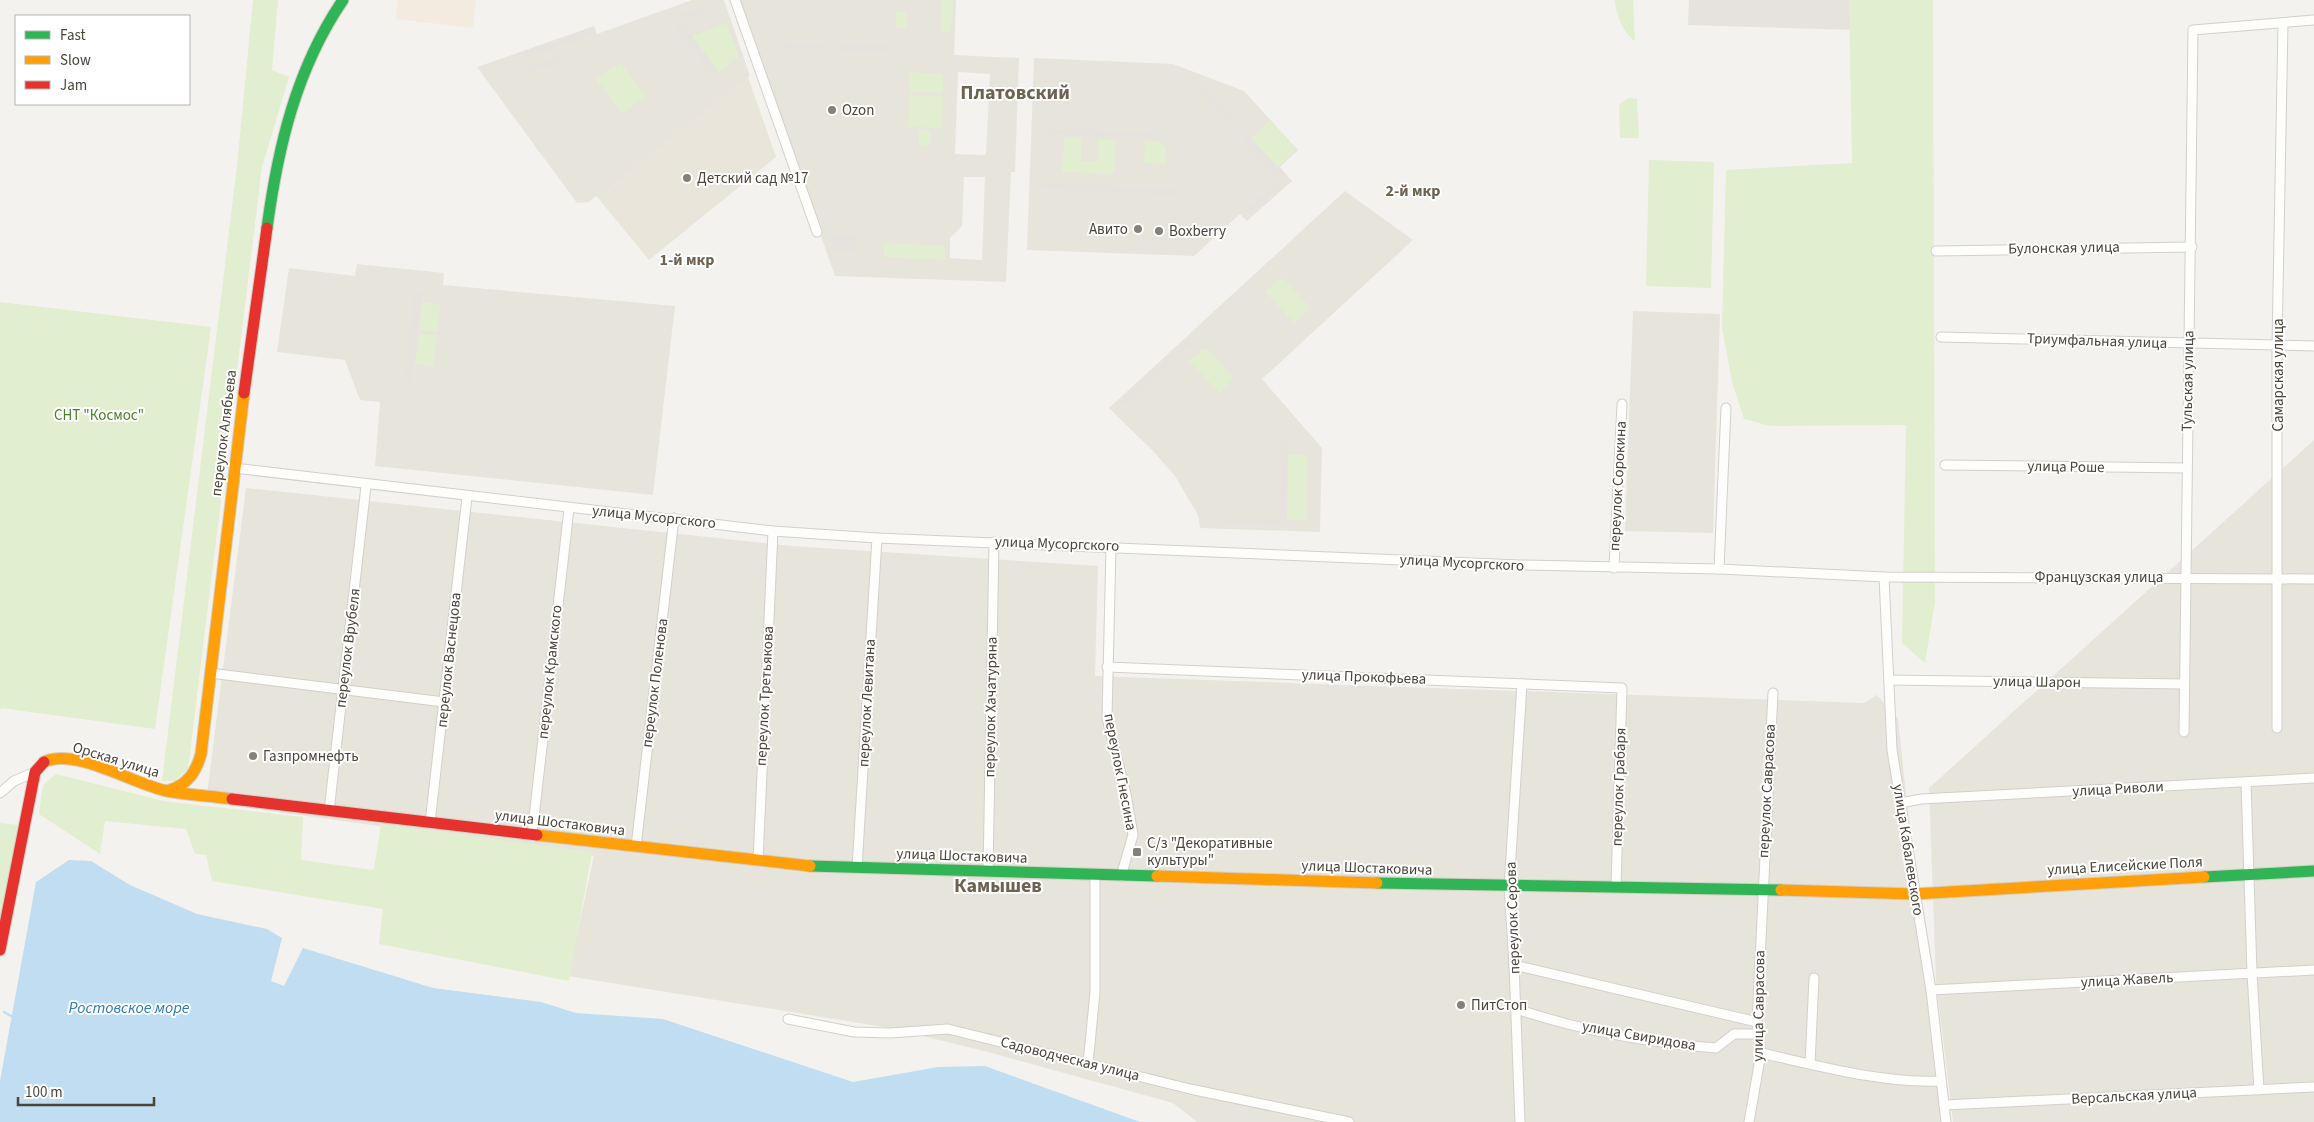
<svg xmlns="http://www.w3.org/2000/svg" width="2314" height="1122" viewBox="0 0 2314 1122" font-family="'Source Sans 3',sans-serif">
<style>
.residential{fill:#e7e4dc;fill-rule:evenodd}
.commercial{fill:#f3ebdf}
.industrial{fill:#e6e2de}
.education{fill:#eae5da}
.green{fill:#e1eecf}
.parking{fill:#e6e3df}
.water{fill:#c0ddf1}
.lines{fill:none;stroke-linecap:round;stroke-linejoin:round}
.stream{stroke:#c0ddf1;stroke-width:2.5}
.street-casing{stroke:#d2d0cb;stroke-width:11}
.fast-casing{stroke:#d3cfc5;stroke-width:13}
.slow-casing{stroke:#d3cfc5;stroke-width:13}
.jam-casing{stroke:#d3cfc5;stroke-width:13}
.street{stroke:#fdfdfc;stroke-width:9}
.fast{stroke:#30b455;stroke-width:11}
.slow{stroke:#ff9f0a;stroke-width:11}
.jam{stroke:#e5322d;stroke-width:11}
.poi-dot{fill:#868178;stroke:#fff;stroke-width:2}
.labels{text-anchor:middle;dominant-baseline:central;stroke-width:4;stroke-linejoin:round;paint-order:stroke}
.poi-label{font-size:15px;fill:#4b4439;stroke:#fff;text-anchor:start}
.street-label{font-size:15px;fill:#4b4439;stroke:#fff}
.park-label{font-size:15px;fill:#4a7f2a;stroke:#fff}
.neighbourhood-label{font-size:16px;font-weight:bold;fill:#6e6250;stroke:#fff}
.water-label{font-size:16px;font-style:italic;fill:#2e7ab2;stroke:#fff}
.district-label{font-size:20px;font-weight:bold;fill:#6e6250;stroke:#fff}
</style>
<rect width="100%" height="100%" fill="#f4f2ee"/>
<!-- residential -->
<g class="residential">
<path d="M692,0H724L750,76L598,198L596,196L589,202L577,203L477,67L594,26L597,34Z"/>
<path d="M738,0H956L954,55L1019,58L1015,172H1011L1006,282L835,276ZM958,72L990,74L986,155L955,154ZM964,177H985L982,260L950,258V238L962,226Z"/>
<path d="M1034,58L1173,64L1244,91L1298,150L1280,167L1292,181L1247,221L1240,214L1194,256L1027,250Z"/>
<path d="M1345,191L1413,240L1262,379L1322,448L1320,532L1200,528L1198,515L1175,476L1154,452L1109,408Z"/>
<path d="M357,264L444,273L443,285L675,306L653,495L375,466L380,402L360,400L345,360L277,352L289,268L355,276Z"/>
<path d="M1633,311L1720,314L1713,533L1625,531Z"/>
<path d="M2314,440V1122H1953L1936,981L1929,788Z"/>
<path d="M246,488L792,546L1098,566L1095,676L1864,703L1877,695L1898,719L1941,1122H1197L1173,1103L988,1052L890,1028L568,976L594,856L206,802Z"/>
</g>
<!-- commercial -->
<path class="commercial" d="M398,0H476L473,28L396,19Z"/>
<!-- industrial -->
<g class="industrial">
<path d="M1689,0H1855V30L1688,25Z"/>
<path d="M829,234L856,235L855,253L835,252Z"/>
</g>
<!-- education -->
<path class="education" d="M748,77L776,157L649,260L598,198Z"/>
<!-- green -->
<g class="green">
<path d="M253,0H278L272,70L289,77L262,167L188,769L174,781H162L237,166Z"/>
<path d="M942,0H953L951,32H941Z"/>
<path d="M1615,0H1633L1635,41C1624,35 1615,13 1615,0Z"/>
<path d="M1849,0H1933L1935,602L1925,663L1902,643L1906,425L1770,426L1744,419L1732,382L1722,328L1726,170L1852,163Z"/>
<path d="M896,12H907L906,28H895Z"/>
<path d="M727,23L739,56L719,72L692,36Z"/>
<path d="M620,62L646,96L622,114L596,79Z"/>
<path d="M910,72L943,74V93L910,92Z"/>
<path d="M909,95L943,96L942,128L908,127Z"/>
<path d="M1628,98L1637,99L1639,138H1620L1619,105Z"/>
<path d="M1270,120L1296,149L1278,167L1251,138Z"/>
<path d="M919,130L931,131L930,143L926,147L919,144Z"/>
<path d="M1064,138H1081V161H1098V139L1116,140L1114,174L1062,172Z"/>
<path d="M1145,141H1160L1166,148V164L1144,163Z"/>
<path d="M1649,160L1714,162L1711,288L1646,286Z"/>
<path d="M884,243L945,246V260L884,257Z"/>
<path d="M1279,279H1284L1308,305L1309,310L1294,323L1265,292Z"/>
<path d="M0,302L211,327L155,729L1,708L0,712Z"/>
<path d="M422,302L440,304L437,332L419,330Z"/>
<path d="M419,333L437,335L433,366L415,364Z"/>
<path d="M1203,349H1208L1232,375L1233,380L1219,393L1189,361Z"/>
<path d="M1288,454L1307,455L1306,520H1287Z"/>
<path d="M56,774L163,801L303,817L301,860L374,870L381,824L592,852L569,981L379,944L383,909L212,881L206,855L195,854L186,829L105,821L100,854L39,814L43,785Z"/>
<path d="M0,823L19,825L0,927Z"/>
</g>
<!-- parking -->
<g class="parking">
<path d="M702,7L704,13L682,21L680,14Z"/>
<path d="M681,22L716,70L711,74L675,26Z"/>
<path d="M592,28L594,35L524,59L522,53Z"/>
<path d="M783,42L823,44V50L783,48Z"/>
<path d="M840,44L889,46V52L840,50Z"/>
<path d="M561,55L563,61L530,73L528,66Z"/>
<path d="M1201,85L1284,174L1279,179L1284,183L1250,215L1246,210L1279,179L1196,89Z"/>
<path d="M1047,128L1153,132L1152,138L1047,134Z"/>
<path d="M1038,183L1178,189V195L1037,189Z"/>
<path d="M414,291L422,292L412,382L404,381Z"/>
<path d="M1196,332L1200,336L1125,405L1121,401Z"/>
<path d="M1281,439H1288L1286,526L1226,525V519L1280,520Z"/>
</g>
<!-- water -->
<path class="water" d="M69,860L91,861L130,885L197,914L267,929L282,938L271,981L284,986L303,948L433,988L541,1002L576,1013L663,1019L853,1082L938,1067L985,1066L1140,1122H0V1081L36,882Z"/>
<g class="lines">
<!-- stream -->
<path class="stream" d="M4,1012L13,1017"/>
<defs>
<g id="street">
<path d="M735,0L817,232"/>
<path d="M1936,251L2192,247"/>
<path d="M1941,337L2314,346"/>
<path d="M1945,465L2186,468"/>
<path d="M234,468L773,531L877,538L1520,565L1719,569L1884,577L2314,579"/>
<path d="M1111,547L1107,718L1126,794L1133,835L1121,876"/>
<path d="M1614,568L1622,404"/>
<path d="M1719,569L1726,408"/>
<path d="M1884,577L1892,750L1931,990L1946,1122"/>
<path d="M1107,667L1622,688L1616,886"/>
<path d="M210,673L444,702"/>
<path d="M1889,680L2184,684"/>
<path d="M2277,728V345L2283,23"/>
<path d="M2184,732L2193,30L2314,20"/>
<path d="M2246,782L2252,973L2259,1090"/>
<path d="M0,793L14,781L35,772"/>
<path d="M1901,803L1921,799L2314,778"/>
<path d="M329,811L366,486"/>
<path d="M430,823L467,497"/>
<path d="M532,835L569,509"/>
<path d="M636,847L674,518"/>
<path d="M758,861L773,531"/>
<path d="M857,868L877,538"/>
<path d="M988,872L994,542"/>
<path d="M1514,965L1757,1022"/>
<path d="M1931,990L2314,970"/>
<path d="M1516,1009C1580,1030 1649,1043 1716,1048L1734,1034H1758"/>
<path d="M788,1019L854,1032L890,1033L948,1029L1190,1089L1349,1122"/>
<path d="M1761,1053C1815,1065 1885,1084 1940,1081"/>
<path d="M1088,1064L1095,992V876"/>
<path d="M1810,1064L1814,978"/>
<path d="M1944,1105L2314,1087"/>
<path d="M1520,1122L1514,965L1509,887L1522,684"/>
<path d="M1749,1122L1761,1053L1757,1022L1773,693"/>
</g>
<g id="fast">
<path d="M267,228C278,147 296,69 343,0"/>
<path d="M810,866L1157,876"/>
<path d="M2204,877L2314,871"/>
<path d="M1377,883L1781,890"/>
</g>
<g id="slow">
<path d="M44,762C75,747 135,785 167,791C188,795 211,796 232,799"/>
<path d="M170,790C188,784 196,772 201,754L244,393"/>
<path d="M537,835L810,866"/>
<path d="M1157,876L1377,883"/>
<path d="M1781,890L1914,894L2204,877"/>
</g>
<g id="jam">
<path d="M244,393L267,228"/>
<path d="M232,799L537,835"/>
<path d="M0,950L35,772L44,762"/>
</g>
</defs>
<!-- street casing -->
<use href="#street" class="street-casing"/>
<!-- fast casing -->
<use href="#fast" class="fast-casing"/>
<!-- slow casing -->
<use href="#slow" class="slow-casing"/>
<!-- jam casing -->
<use href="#jam" class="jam-casing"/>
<!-- street -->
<use href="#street" class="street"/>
<!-- fast -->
<use href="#fast" class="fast"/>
<!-- slow -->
<use href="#slow" class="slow"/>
<!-- jam -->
<use href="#jam" class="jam"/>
</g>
<!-- markers -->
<g class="poi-dot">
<circle cx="832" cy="110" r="5"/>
<circle cx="687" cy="178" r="5"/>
<circle cx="1138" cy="229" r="5"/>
<circle cx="1159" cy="231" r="5"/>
<circle cx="253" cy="756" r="5"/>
<rect x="1132" y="847" width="10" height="10" rx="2.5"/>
<circle cx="1461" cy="1005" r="5"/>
</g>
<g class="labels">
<!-- poi labels -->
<g class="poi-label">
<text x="842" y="110">Ozon</text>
<text x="697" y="178">Детский сад №17</text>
<text x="1128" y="229" text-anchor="end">Авито</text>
<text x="1169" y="231">Boxberry</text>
<text x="263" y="756">Газпромнефть</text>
<text x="1147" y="843">С/з "Декоративные<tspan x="1147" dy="17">культуры"</tspan></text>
<text x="1471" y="1005">ПитСтоп</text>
</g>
<!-- street labels -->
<g class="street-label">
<text transform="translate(2064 248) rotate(-1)">Булонская улица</text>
<text transform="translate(2097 341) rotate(2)">Триумфальная улица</text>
<text transform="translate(2278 375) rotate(-90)">Самарская улица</text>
<text transform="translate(2188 381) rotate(-89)">Тульская улица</text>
<text transform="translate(224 433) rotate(-83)">переулок Алябьева</text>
<text transform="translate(2066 467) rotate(1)">улица Роше</text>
<text transform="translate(1618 486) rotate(-87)">переулок Сорокина</text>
<text transform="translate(654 517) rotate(6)">улица Мусоргского</text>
<text transform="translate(1057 544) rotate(2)">улица Мусоргского</text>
<text transform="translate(1462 563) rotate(3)">улица Мусоргского</text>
<text x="2099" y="577">Французская улица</text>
<text transform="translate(348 648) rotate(-83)">переулок Врубеля</text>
<text transform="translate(449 660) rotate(-84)">переулок Васнецова</text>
<text transform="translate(550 672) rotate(-84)">переулок Крамского</text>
<text transform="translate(1364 677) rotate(2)">улица Прокофьева</text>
<text transform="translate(2037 682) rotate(1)">улица Шарон</text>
<text transform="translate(655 683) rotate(-83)">переулок Поленова</text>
<text transform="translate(765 696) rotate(-87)">переулок Третьякова</text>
<text transform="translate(867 703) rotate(-87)">переулок Левитана</text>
<text transform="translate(991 707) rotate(-89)">переулок Хачатуряна</text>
<text transform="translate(116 760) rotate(17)">Орская улица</text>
<text transform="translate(1120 772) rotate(79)">переулок Гнесина</text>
<text transform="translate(1619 787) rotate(-88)">переулок Грабаря</text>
<text transform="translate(2118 789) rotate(-3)">улица Риволи</text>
<text transform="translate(1767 791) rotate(-87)">переулок Саврасова</text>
<text transform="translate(560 823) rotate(7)">улица Шостаковича</text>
<text transform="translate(1908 850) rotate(81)">улица Кабалевского</text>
<text transform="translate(962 856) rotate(2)">улица Шостаковича</text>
<text transform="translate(2125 866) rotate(-3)">улица Елисейские Поля</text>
<text transform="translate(1367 868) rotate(2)">улица Шостаковича</text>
<text transform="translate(1513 918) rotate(-92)">переулок Серова</text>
<text transform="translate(2127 980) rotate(-3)">улица Жавель</text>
<text transform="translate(1759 1006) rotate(-89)">улица Саврасова</text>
<text transform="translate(1639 1036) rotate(10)">улица Свиридова</text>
<text transform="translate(1070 1059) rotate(14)">Садоводческая улица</text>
<text transform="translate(2134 1096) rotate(-3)">Версальская улица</text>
</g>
<!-- park labels -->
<g class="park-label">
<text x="99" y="415">СНТ "Космос"</text>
</g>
<!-- neighbourhood labels -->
<g class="neighbourhood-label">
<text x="1413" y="191">2-й мкр</text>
<text x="687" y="260">1-й мкр</text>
</g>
<!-- water labels -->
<g class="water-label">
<text x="129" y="1008">Ростовское море</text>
</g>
<!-- district labels -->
<g class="district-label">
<text x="1015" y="93">Платовский</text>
<text x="998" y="886">Камышев</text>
</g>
</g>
<!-- legend -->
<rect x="15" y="15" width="175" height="90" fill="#ffffff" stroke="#b7b4b0"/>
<rect x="25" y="31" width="25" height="8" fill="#30b455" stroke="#b7b4b0"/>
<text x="60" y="40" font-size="15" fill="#4b4439">Fast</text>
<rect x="25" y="56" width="25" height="8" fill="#ff9f0a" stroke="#b7b4b0"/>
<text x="60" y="65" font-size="15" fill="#4b4439">Slow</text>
<rect x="25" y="81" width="25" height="8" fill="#e5322d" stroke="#b7b4b0"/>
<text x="60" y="90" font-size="15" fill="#4b4439">Jam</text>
<!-- scale -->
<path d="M18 1097v8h136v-8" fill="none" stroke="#4b4439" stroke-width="2.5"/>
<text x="25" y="1097" font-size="15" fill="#4b4439" stroke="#ffffff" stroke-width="4" paint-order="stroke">100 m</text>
</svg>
